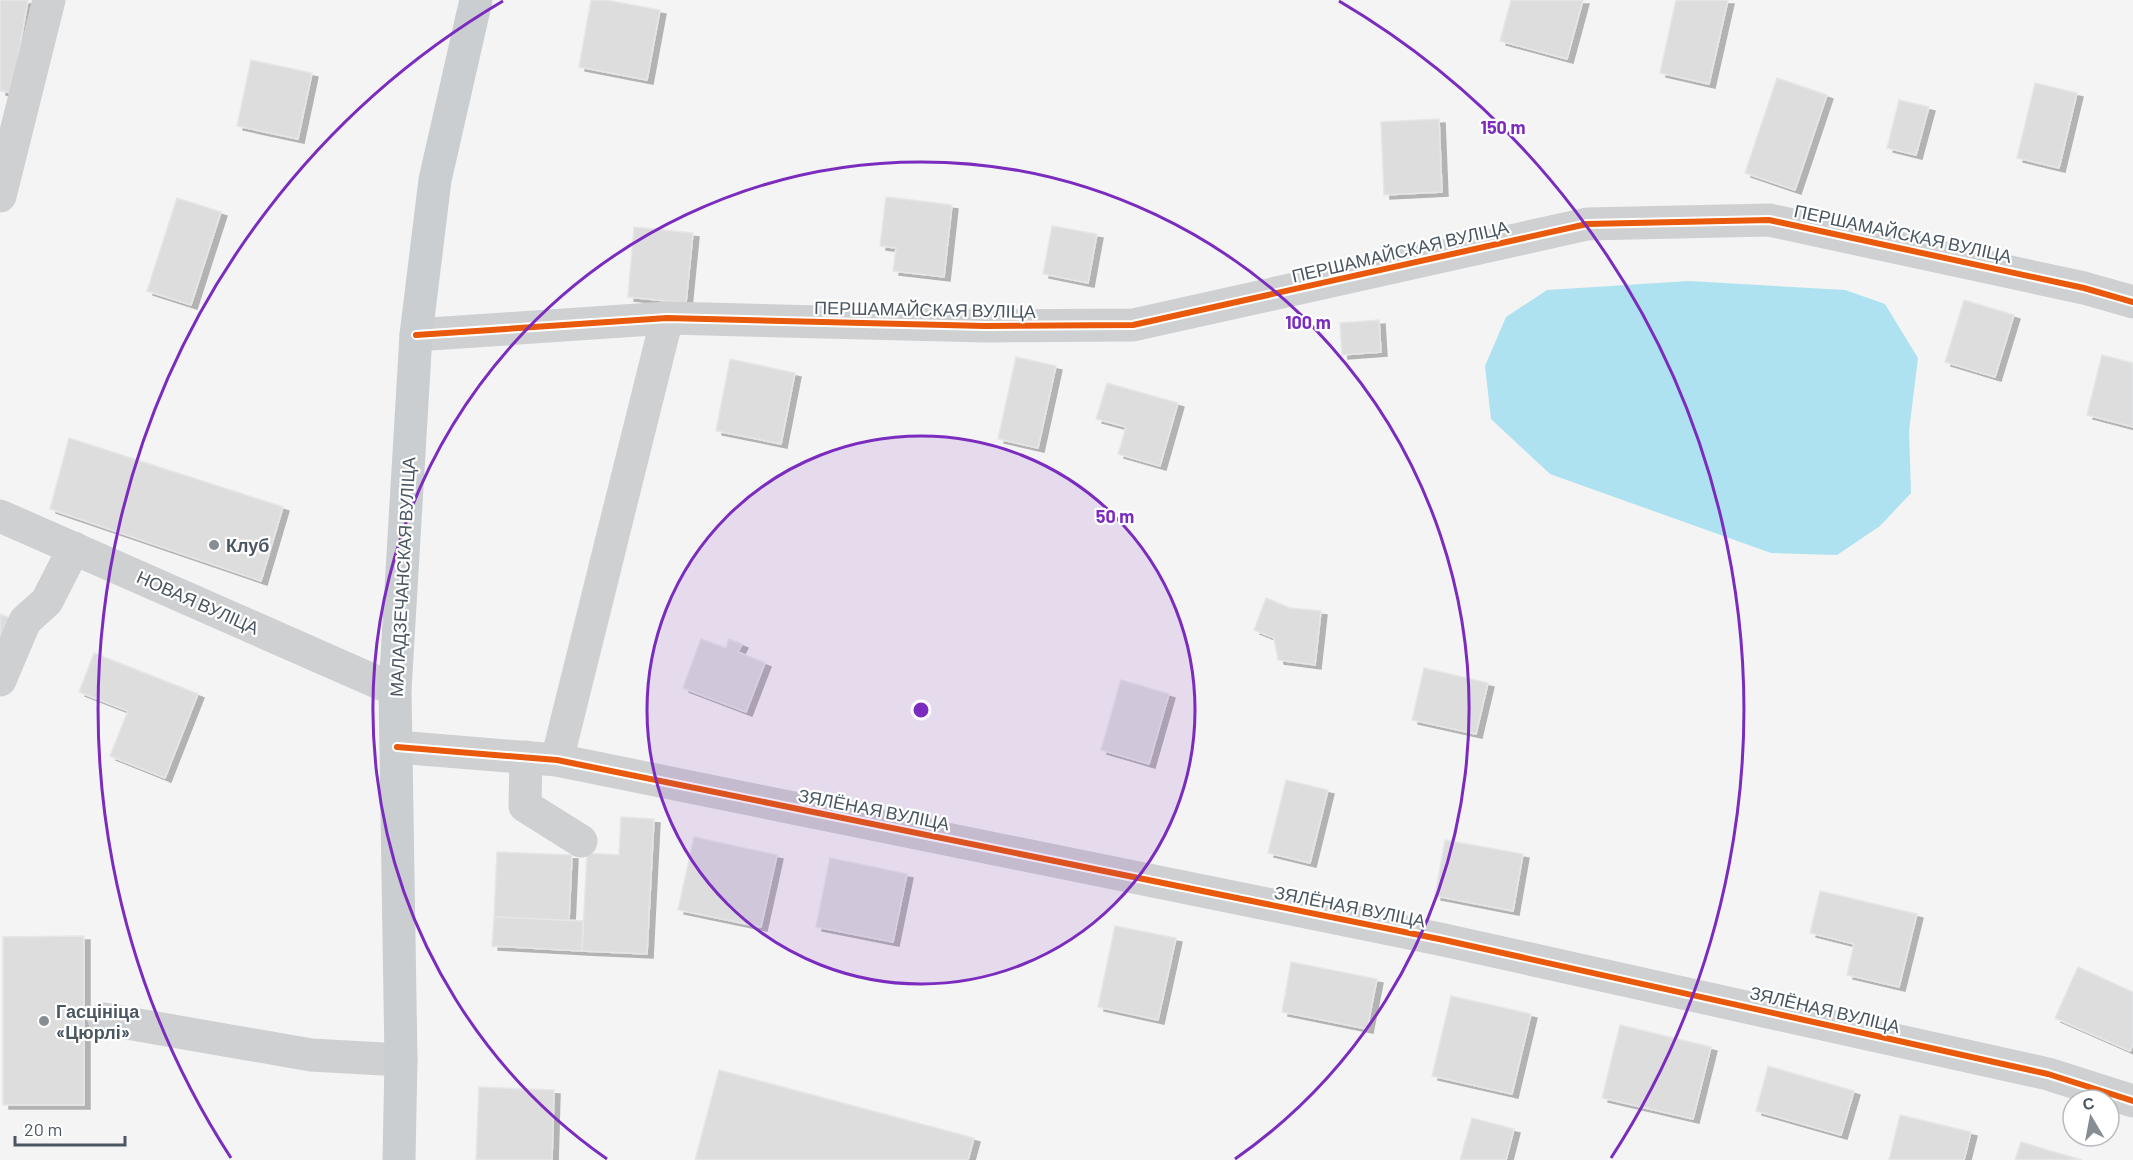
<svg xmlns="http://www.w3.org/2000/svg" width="2133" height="1160" viewBox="0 0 2133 1160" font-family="Barlow,sans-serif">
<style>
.water{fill:#aee2f0}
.building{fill:#ddddde;stroke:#e5e6e7;stroke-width:1.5;filter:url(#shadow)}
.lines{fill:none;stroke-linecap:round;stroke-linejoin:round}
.minor{stroke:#ced0d2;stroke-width:33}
.major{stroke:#caced1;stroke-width:33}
.cycleway-casing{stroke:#fff;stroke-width:10}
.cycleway{stroke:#e8590c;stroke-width:6}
.ring{fill:none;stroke:#7b2cbf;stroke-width:3}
.poi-dot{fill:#868d94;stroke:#fff;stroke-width:2}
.labels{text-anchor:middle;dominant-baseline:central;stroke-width:4.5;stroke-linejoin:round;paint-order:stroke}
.street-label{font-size:18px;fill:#4a5661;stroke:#fff}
.poi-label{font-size:18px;font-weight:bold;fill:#4a5661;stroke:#fff;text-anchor:start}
.centre{fill:#7b2cbf;stroke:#fff;stroke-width:3}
.ring-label{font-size:18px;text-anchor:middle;font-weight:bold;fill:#7b2cbf;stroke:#fff;stroke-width:4.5;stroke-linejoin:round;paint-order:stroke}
</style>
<defs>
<filter id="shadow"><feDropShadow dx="6" dy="4" stdDeviation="0" flood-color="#0004"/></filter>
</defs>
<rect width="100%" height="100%" fill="#f4f4f4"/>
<!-- water -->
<path class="water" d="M1689,281L1845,290L1885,304L1918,358L1909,431L1911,493L1880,526L1837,555L1771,553L1550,474L1491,419L1485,366L1506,317L1547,290Z"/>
<!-- building -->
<g class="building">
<path d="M0,0H28L12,93L0,91Z"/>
<path d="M591,0H606L660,10L647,80L579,67Z"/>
<path d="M1511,0H1583L1567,59L1500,41Z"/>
<path d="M1676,0H1728L1709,84L1660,73Z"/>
<path d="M251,60L312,73L298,139L237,126Z"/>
<path d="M1777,78L1827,95L1795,190L1745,173Z"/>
<path d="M2035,83L2077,93L2059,168L2017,158Z"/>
<path d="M1899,100L1929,107L1916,155L1887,148Z"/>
<path d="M1439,119L1442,192L1384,195L1381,122Z"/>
<path d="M886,197L952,205L944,277L893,271L896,248L880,246Z"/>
<path d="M177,198L221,212L191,305L147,291Z"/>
<path d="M1052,226L1097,234L1088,283L1043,274Z"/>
<path d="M634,227L693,233L686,303L628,297Z"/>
<path d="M1964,300L2014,315L1995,377L1945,362Z"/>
<path d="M1379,320L1381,352L1342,355L1340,323Z"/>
<path d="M2102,355L2133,363V427L2087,415Z"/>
<path d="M1016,357L1056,366L1038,448L998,439Z"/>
<path d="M730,359L795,373L781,444L716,431Z"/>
<path d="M1107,383L1178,403L1160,466L1118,454L1126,427L1096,419Z"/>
<path d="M69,438L283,507L261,581L50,509Z"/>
<path d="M1266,598L1290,608L1321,611L1315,665L1278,660L1274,638L1254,630Z"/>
<path d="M0,614L17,621L0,666Z"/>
<path d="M701,639L726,648L729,639L742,644L738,652L765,663L746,712L683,688Z"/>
<path d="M94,653L198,694L165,778L110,756L128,711L79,692Z"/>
<path d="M1424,668L1488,683L1476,734L1412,720Z"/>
<path d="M1121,680L1169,694L1149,764L1101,750Z"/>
<path d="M1286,780L1328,790L1310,863L1268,853Z"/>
<path d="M621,817L654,819L647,954L582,951L587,853L619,855Z"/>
<path d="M694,837L777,855L761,927L678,910Z"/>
<path d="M1445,840L1523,854L1513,911L1435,896Z"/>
<path d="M497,852L572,855L569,921L494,917Z"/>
<path d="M830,858L907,874L893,942L816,927Z"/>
<path d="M1820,891L1917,914L1899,987L1847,975L1854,944L1810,933Z"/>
<path d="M494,917L583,921L582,951L492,946Z"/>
<path d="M1115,926L1176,938L1158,1020L1098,1007Z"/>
<path d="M84,936V1105H3V937Z"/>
<path d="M1291,962L1377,979L1367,1029L1282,1012Z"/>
<path d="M2078,967L2133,992V1044L2130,1051L2055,1018Z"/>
<path d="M1451,996L1531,1014L1512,1094L1432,1076Z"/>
<path d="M1620,1025L1711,1047L1693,1119L1602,1098Z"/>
<path d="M1768,1066L1854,1091L1841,1135L1756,1111Z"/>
<path d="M719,1070L974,1138L968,1160H695Z"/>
<path d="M479,1087L554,1090L552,1160H476Z"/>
<path d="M1900,1115L1971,1132L1964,1160H1889Z"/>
<path d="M1472,1118L1514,1129L1506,1160H1460Z"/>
<path d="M2021,1142L2082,1160H2015Z"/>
</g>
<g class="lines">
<!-- minor -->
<g class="minor">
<path d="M0,196L49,0"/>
<path d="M416,335L667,318L985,326L1133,325L1587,224L1769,220L2084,288L2133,302"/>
<path d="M0,516L395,690"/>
<path d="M0,680L25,621L47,601L74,548"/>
<path d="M397,747L557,760L1444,940L2048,1074L2133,1101"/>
<path d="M526,757L525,806L581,841"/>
<path d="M557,760L667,318"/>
<path d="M104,1019L311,1055L401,1060"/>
</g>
<!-- major -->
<path class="major" d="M399,1160L401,1060L395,690L416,335L435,180L476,0"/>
<defs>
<g id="cycleway">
<path d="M416,335L667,318L985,326L1133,325L1587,224L1769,220L2084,288L2133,302"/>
<path d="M397,747L557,760L1444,940L2048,1074L2133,1101"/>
</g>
</defs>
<!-- cycleway casing -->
<use href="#cycleway" class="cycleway-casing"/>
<!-- cycleway -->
<use href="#cycleway" class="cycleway"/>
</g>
<!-- distance rings -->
<circle cx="921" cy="710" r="274" fill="#7b2cbf" fill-opacity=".12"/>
<g class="ring">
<circle cx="921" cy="710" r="274"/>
<path d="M607 1159A548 548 0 1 1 1235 1159"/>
<path d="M231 1158A823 823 0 0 1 503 1M1339 1A823 823 0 0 1 1611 1158"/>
</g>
<!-- markers -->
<g class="poi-dot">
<circle cx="214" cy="545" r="6"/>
<circle cx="44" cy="1021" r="6"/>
</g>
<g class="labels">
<!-- street labels -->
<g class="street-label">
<text transform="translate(1903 233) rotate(12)">ПЕРШАМАЙСКАЯ ВУЛІЦА</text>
<text transform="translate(1400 251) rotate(-13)">ПЕРШАМАЙСКАЯ ВУЛІЦА</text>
<text transform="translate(925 309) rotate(1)">ПЕРШАМАЙСКАЯ ВУЛІЦА</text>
<text transform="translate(402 577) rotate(-87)">МАЛАДЗЕЧАНСКАЯ ВУЛІЦА</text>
<text transform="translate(198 602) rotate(24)">НОВАЯ ВУЛІЦА</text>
<text transform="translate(874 809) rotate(11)">ЗЯЛЁНАЯ ВУЛІЦА</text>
<text transform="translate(1350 906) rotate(11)">ЗЯЛЁНАЯ ВУЛІЦА</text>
<text transform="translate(1825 1009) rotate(13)">ЗЯЛЁНАЯ ВУЛІЦА</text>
</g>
<!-- poi labels -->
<g class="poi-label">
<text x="226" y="545">Клуб</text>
<text x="56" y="1011">Гасцініца<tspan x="56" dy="21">«Цюрлі»</tspan></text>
</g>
</g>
<circle cx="921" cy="710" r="9" class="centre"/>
<g class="ring-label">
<text x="1503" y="134">150 m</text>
<text x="1308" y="329">100 m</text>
<text x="1115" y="523">50 m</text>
</g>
<!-- north arrow -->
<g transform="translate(2091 1118) rotate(350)"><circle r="28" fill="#ffffff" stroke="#b7bbc0" stroke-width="1.5"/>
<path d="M0-4.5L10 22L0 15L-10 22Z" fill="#868d94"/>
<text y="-9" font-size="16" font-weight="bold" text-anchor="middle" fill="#4a5661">С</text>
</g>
<!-- scale -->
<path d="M15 1136v9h110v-9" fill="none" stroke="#4a5661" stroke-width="3"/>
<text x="24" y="1136" font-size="18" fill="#4a5661" stroke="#ffffff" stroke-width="4.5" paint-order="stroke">20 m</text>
</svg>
